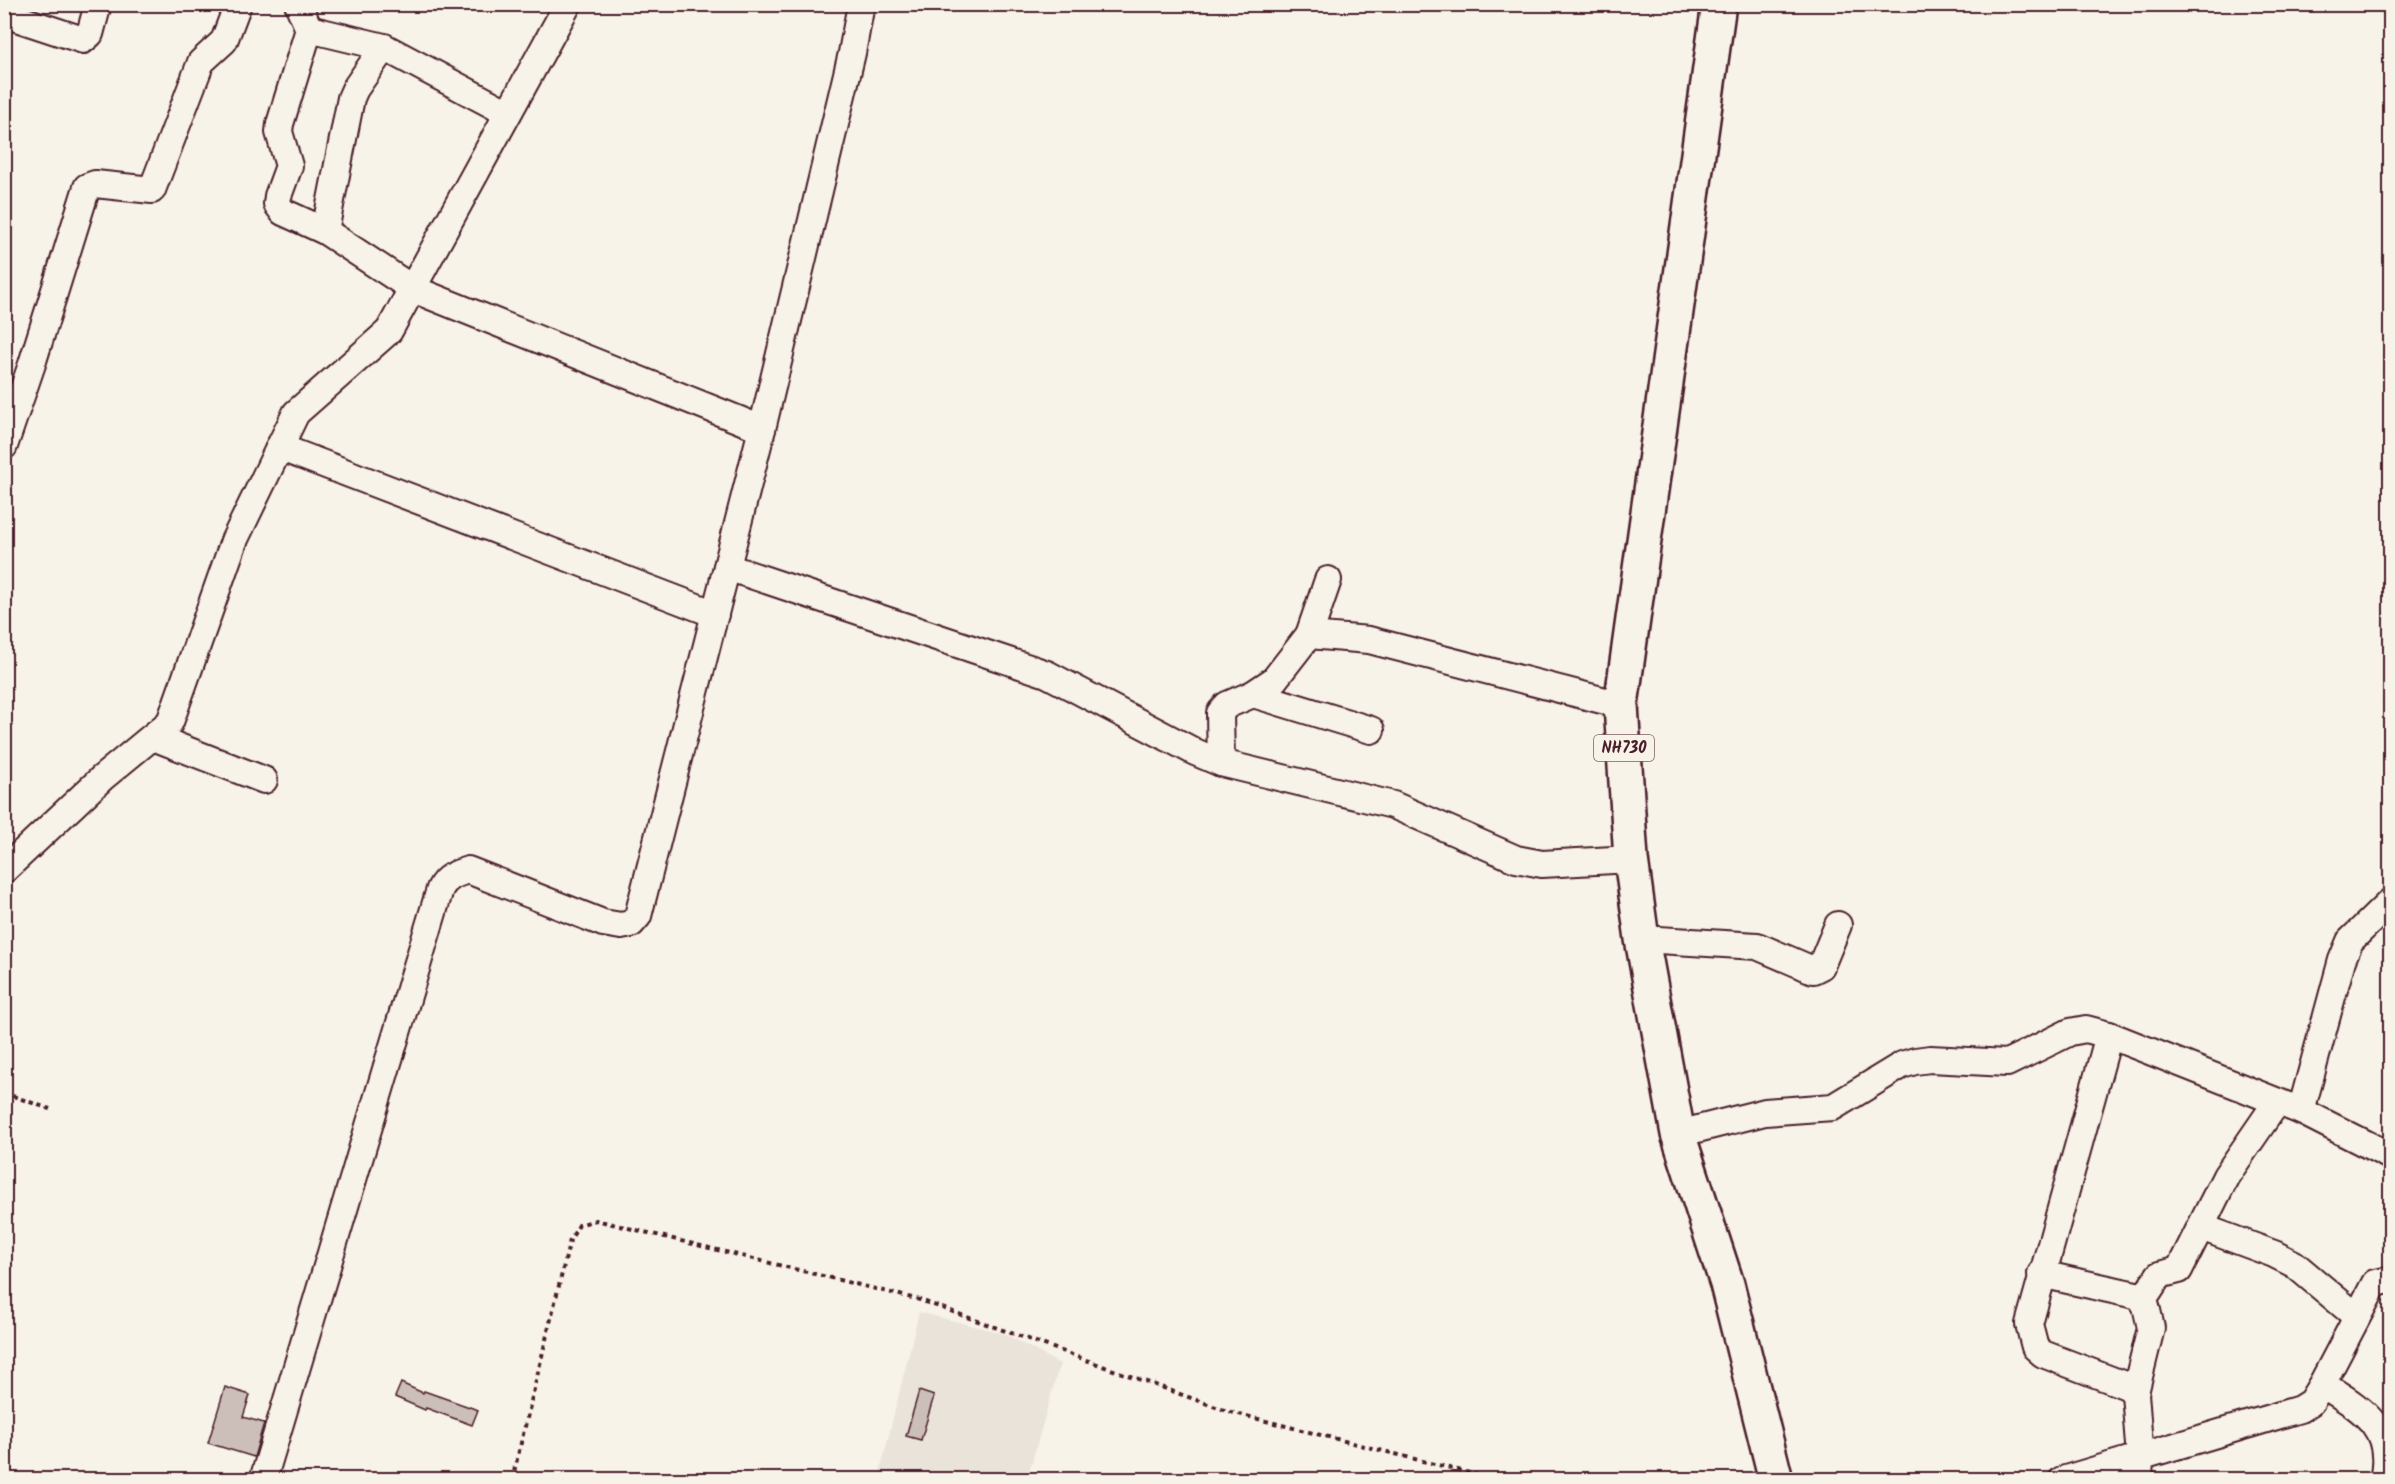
<svg xmlns="http://www.w3.org/2000/svg" width="2395" height="1484" viewBox="0 0 2395 1484" font-family="Kalam,sans-serif">
<style>
.built{fill:#eae3da}
.building{fill:#ccbfb9;stroke:#4a1f2b;stroke-width:1.5}
.lines{fill:none;stroke-linecap:round;stroke-linejoin:round}
.minor-casing{stroke:#4a1f2b;stroke-width:30}
.highway-casing{stroke:#4a1f2b;stroke-width:38}
.path{stroke:#4a1f2b;stroke-width:4;stroke-dasharray:4.5 4.5;stroke-linecap:butt}
.minor{stroke:#f7f3e8;stroke-width:26}
.highway{stroke:#f7f3e8;stroke-width:33}
.labels{text-anchor:middle;dominant-baseline:central;stroke-width:4.5;stroke-linejoin:round;paint-order:stroke}
.shield{fill:#f7f3e8;stroke:#7e5f64;stroke-width:1.5}
.shield-label{font-size:16px;font-weight:bold;fill:#4a1f2b}
</style>
<rect width="100%" height="100%" fill="#f7f3e8"/>
<filter id="ink" filterUnits="userSpaceOnUse"><feTurbulence type="fractalNoise" baseFrequency=".0167" numOctaves="2"/><feDisplacementMap in="SourceGraphic" scale="12" xChannelSelector="R" yChannelSelector="G"/><feConvolveMatrix kernelMatrix="1 2 1 2 8 2 1 2 1" color-interpolation-filters="sRGB"/></filter>
<g filter="url(#ink)">
<!-- built -->
<path class="built" d="M919,1312L1005,1334L1060,1364L1027,1479L878,1480Z"/>
<!-- building -->
<g class="building">
<path d="M401,1383L423,1393L424,1391L478,1410L472,1425L426,1408L425,1410L395,1397Z"/>
<path d="M225,1387L250,1395L243,1417L264,1423L254,1457L208,1443Z"/>
<path d="M919,1391L934,1396L921,1440L906,1436Z"/>
</g>
<g class="lines">
<defs>
<g id="minor">
<path d="M298,4L309,29L384,47L508,113"/>
<path d="M4,14L83,40L90,34L98,4"/>
<path d="M309,29L280,124L279,132L289,166L278,196L277,204L283,212L325,231L413,289L762,429"/>
<path d="M325,231L351,98L355,89L384,47"/>
<path d="M4,446L32,364L87,187L95,184L152,190L201,62L224,41L238,4"/>
<path d="M279,447L715,614"/>
<path d="M727,567L1047,674L1195,752L1221,763L1393,805L1516,859L1542,864L1631,859"/>
<path d="M1309,635L1369,640L1621,705"/>
<path d="M1253,694L1371,730"/>
<path d="M153,737L264,780"/>
<path d="M1221,763L1220,713L1227,705L1253,694L1274,680L1309,635L1328,580"/>
<path d="M4,870L102,778L170,722L234,541L296,413L389,331L568,4"/>
<path d="M1642,939L1757,946L1813,970L1821,966L1838,925"/>
<path d="M2109,1035L2029,1324L2035,1347L2043,1354L2127,1386L2135,1393L2140,1458L2139,1480"/>
<path d="M2301,1111L2342,960L2350,941L2390,902"/>
<path d="M1678,1134L1765,1112L1833,1107L1902,1065L1915,1061L1930,1059L2007,1063L2070,1032L2086,1029L2109,1035L2301,1111L2390,1156"/>
<path d="M2201,1227L2274,1254L2294,1264L2356,1316"/>
<path d="M2041,1274L2140,1296L2148,1292L2159,1275L2179,1270L2226,1176L2277,1102"/>
<path d="M2322,1384C2361,1409 2395,1426 2383,1480"/>
<path d="M2135,1393L2151,1328L2146,1306L2140,1296"/>
<path d="M263,1480L440,889C446,877 455,874 468,870L603,923L621,926L631,924L638,916L762,429L852,53L861,4"/>
<path d="M2062,1480L2300,1409L2311,1402L2322,1384L2375,1283L2390,1280"/>
</g>
<path id="highway" d="M1719,4L1621,705L1631,859L1642,939L1678,1134L1727,1284L1776,1480"/>
</defs>
<!-- minor casing -->
<use href="#minor" class="minor-casing"/>
<!-- highway casing -->
<use href="#highway" class="highway-casing"/>
<!-- path -->
<g class="path">
<path d="M4,1093L50,1109"/>
<path d="M512,1480L570,1240L579,1225L596,1220L920,1300L1227,1411L1497,1480"/>
</g>
<!-- minor -->
<use href="#minor" class="minor"/>
<!-- highway -->
<use href="#highway" class="highway"/>
</g>
</g>
<g class="labels">
<!-- shield labels -->
<rect class="shield" x="1594" y="735" width="60" height="26" rx="4.5"/>
<g class="shield-label">
<text x="1624" y="748">NH730</text>
</g>
</g>
<!-- margin -->
<rect width="2395" height="1484" fill="none" stroke="#f7f3e8" stroke-width="24"/>
<rect x="12" y="12" width="2371" height="1460" fill="none" stroke="#4a1f2b" stroke-width="2" filter="url(#ink)"/>
</svg>
